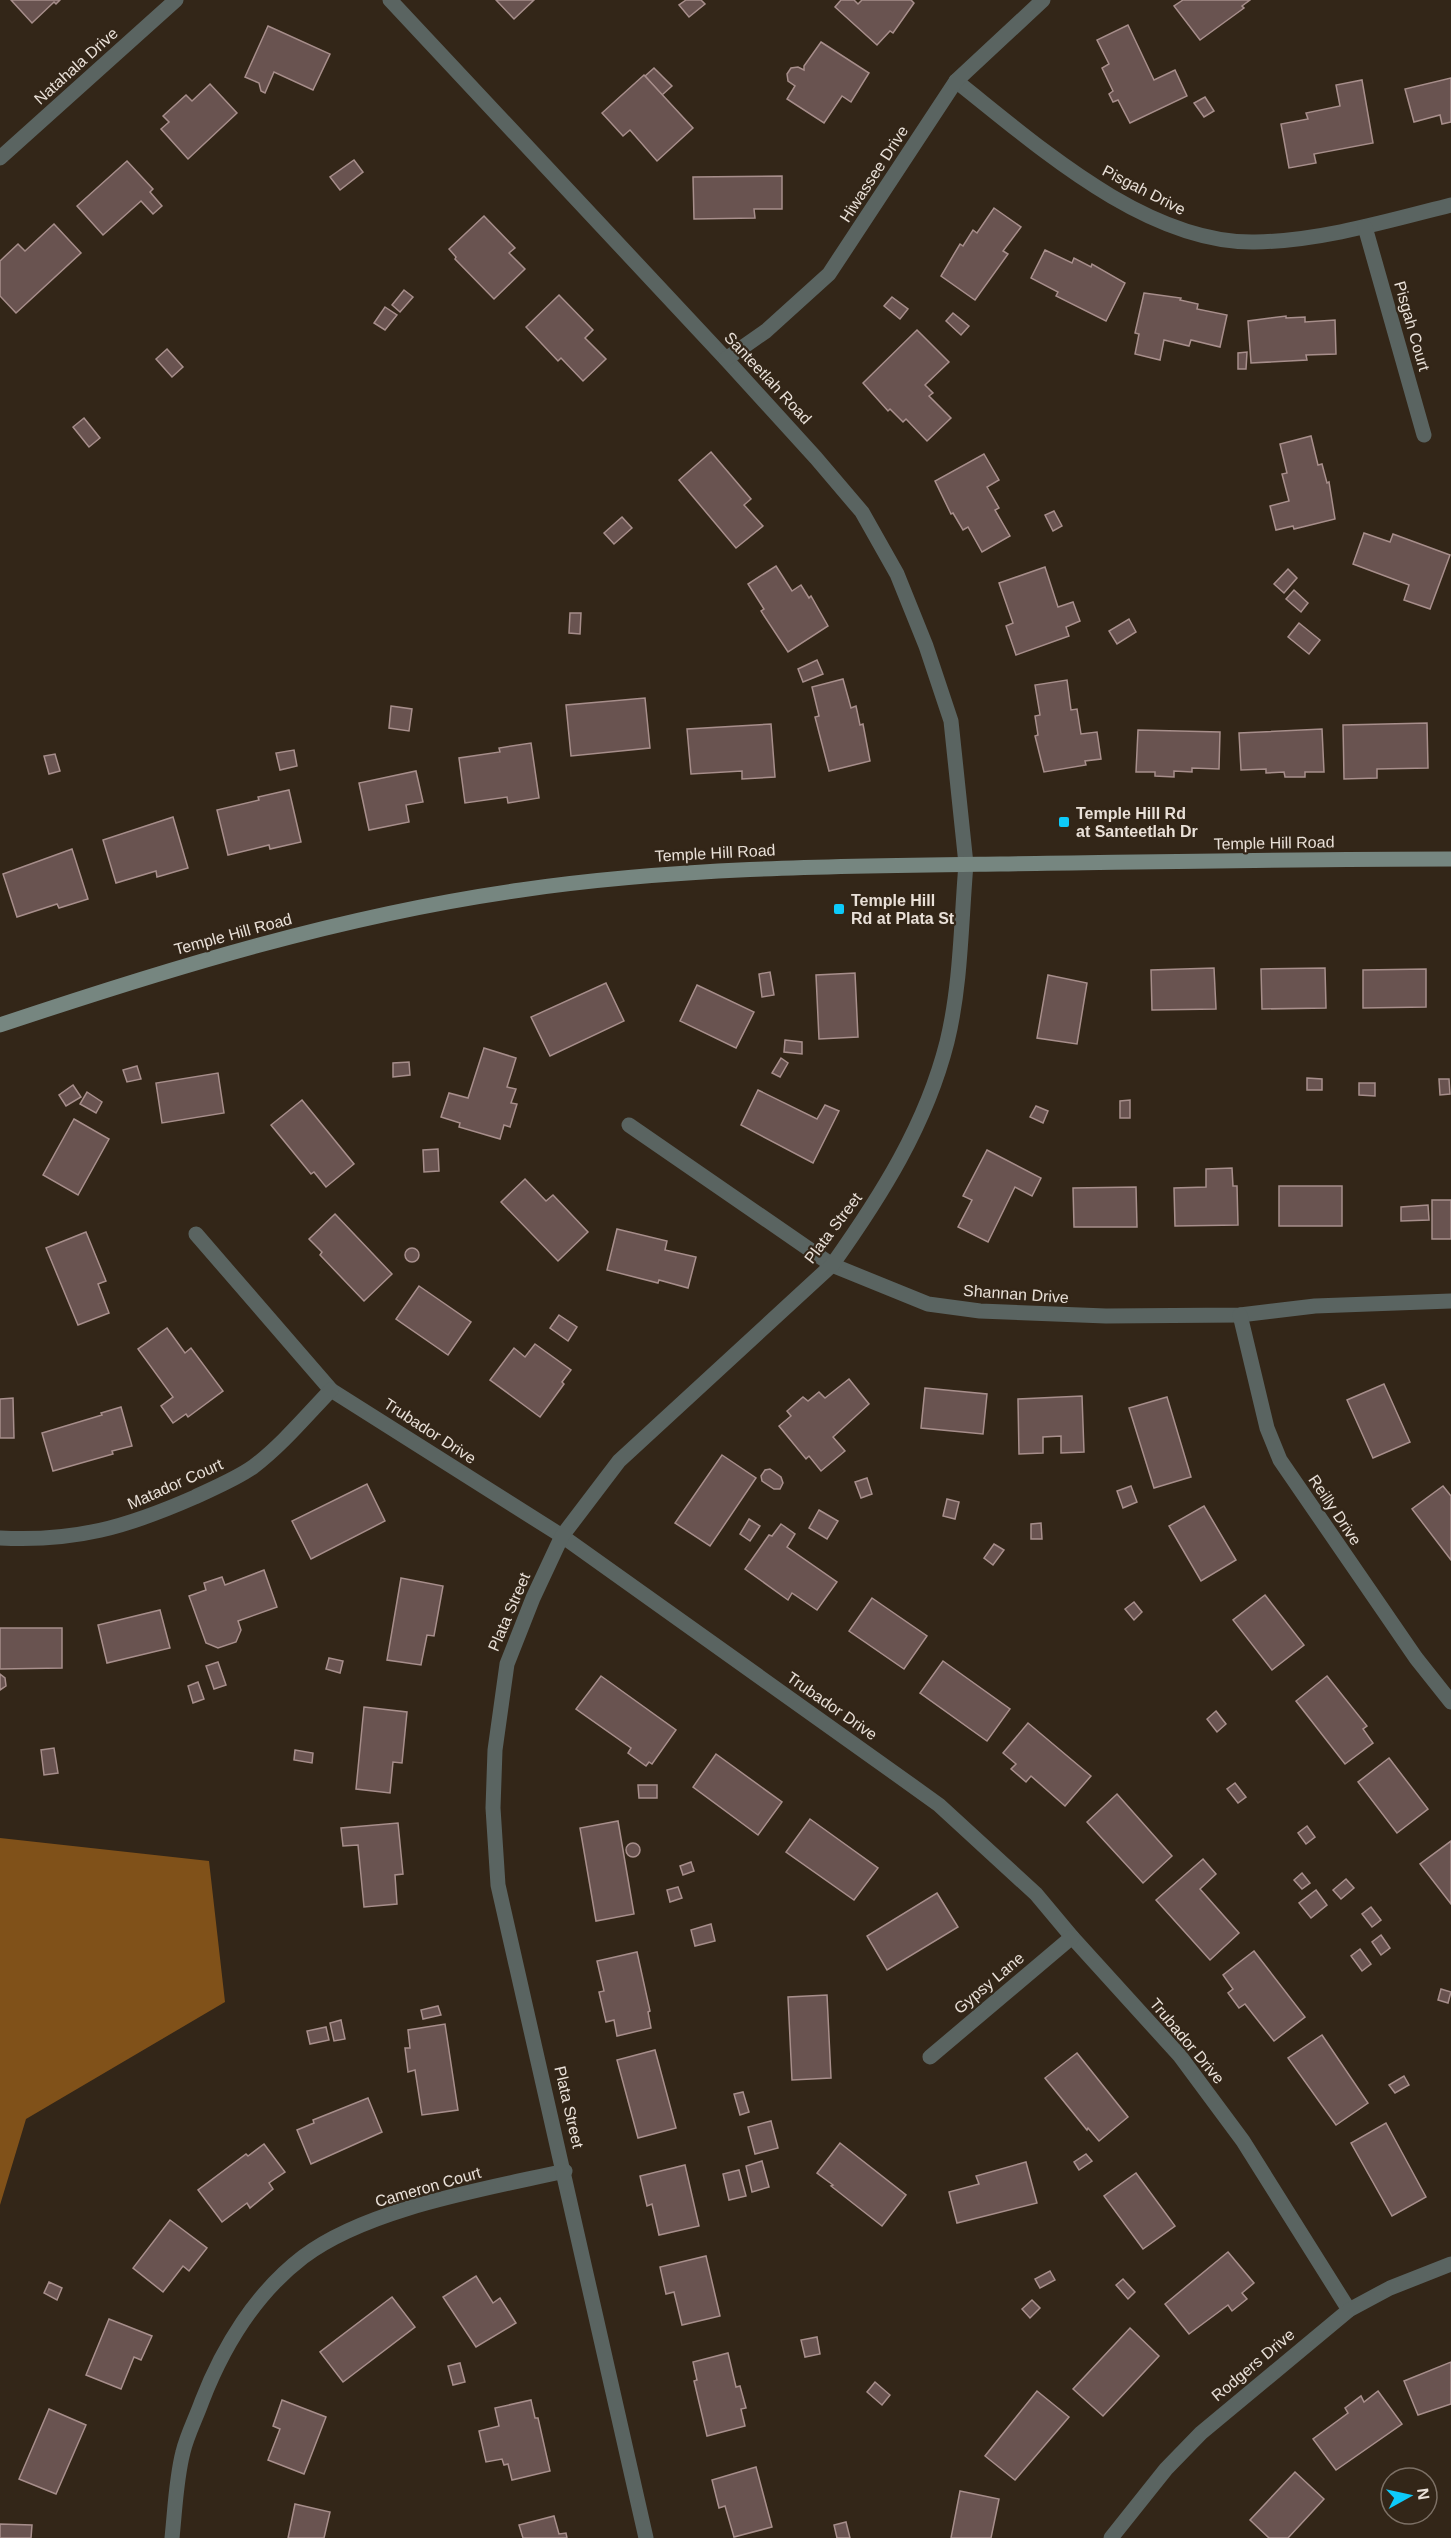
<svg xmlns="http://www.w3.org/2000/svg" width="1451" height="2538" viewBox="0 0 1451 2538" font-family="Arial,sans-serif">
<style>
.forest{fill:#805119}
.building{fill:#695350;stroke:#a78e8b;stroke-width:1.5}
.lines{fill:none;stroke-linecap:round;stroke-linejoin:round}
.minor{stroke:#5a6461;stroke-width:15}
.tertiary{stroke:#5a6461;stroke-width:15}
.secondary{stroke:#768680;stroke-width:15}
.poi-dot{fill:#0dcafa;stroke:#332618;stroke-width:2}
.labels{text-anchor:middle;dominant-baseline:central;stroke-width:4.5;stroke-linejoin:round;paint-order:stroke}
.street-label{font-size:16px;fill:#e9e0d8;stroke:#332618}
.poi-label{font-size:16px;font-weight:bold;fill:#e9e0d8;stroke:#332618;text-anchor:start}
</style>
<rect width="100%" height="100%" fill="#332618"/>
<!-- forest -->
<path class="forest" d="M0,1838L209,1861L225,2002L26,2119L0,2205Z"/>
<!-- building -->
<g class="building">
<path d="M11,0H60L56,4L54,2L32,23Z"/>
<path d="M496,0H534L514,19Z"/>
<path d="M686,0H701L705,4L689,17L679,5Z"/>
<path d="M841,0H854L858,4L862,0H911L914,3L893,33L890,31L877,45L835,7Z"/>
<path d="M1183,0H1250L1242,6L1244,8L1200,40L1174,6Z"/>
<path d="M1128,25L1154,80L1175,70L1187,96L1130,123L1118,100L1113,102L1109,94L1113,91L1102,68L1109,64L1097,40Z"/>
<path d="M268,26L330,54L313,90L274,72L265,93L261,91L259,83L245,77Z"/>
<path d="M821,42L869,73L851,102L842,96L824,123L787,99L795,86L788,81L787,74L791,68L798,67L804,70V66Z"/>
<path d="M654,68L672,86L662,95L645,76Z"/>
<path d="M644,75L693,128L657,161L630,130L623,136L602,113Z"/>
<path d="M1451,78V122L1442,124L1440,115L1414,122L1405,89Z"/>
<path d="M1362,80L1373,143L1314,154L1316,163L1289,168L1281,124L1308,119L1306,113L1340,106L1336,85Z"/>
<path d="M210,84L237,113L188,159L161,129L169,122L163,116L186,95L192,101Z"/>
<path d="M1205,97L1214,111L1204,117L1194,103Z"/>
<path d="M354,160L363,172L340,190L330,177Z"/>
<path d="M127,161L153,189L150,192L162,206L153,214L141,201L103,235L77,206Z"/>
<path d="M782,176V209H754L755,218L694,219L693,177Z"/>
<path d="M994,208L1021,227L1003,251L1008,254L975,300L941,276L960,244L963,246L973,230L977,233Z"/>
<path d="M484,216L515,248L509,253L525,269L494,299L455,259L456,257L449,249Z"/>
<path d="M54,224L81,253L16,313L0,296V261L18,244L25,251Z"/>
<path d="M1045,250L1072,263L1074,258L1091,267L1092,264L1125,283L1106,321L1056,296L1058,292L1031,278Z"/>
<path d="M404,290L413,297L400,312L392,305Z"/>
<path d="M1144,293L1181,298L1180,300L1198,304L1197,309L1227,315L1220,347L1191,340L1189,346L1164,340L1160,360L1135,354L1139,334L1135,333Z"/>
<path d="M559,295L593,330L585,338L606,359L583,381L561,358L558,361L526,327Z"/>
<path d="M892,297L908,309L900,319L884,306Z"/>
<path d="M385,307L397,315L385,330L374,323Z"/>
<path d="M953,313L969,326L961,335L946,321Z"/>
<path d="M1286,316V318L1305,317V322L1335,320L1336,354L1306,355L1307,360L1251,363L1248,321Z"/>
<path d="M917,330L949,362L925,385L933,393L929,396L951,418L927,441L906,419L903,422L890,409L888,411L863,383Z"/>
<path d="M167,349L183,367L172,377L156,359Z"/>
<path d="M1247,352L1246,369H1238V353Z"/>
<path d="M84,418L100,438L89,447L73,427Z"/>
<path d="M1311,436L1318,465L1322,464L1327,483L1329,482L1335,519L1294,529L1293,526L1276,530L1270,506L1289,501L1282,474L1287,473L1280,444Z"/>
<path d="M711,452L751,499L744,505L763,526L736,548L679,480Z"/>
<path d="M984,454L999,480L987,487L999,508L995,510L1010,536L982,552L968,527L963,530L953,513L951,514L935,481Z"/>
<path d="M1054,511L1062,526L1053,531L1045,515Z"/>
<path d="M622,517L632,528L614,544L604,533Z"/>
<path d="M1364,533L1390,542L1393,534L1450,555L1430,609L1404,600L1409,585L1353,564Z"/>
<path d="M776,566L792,591L801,585L809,598L811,596L828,626L788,652L761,611L764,609L748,584Z"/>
<path d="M1045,567L1058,607L1073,602L1080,621L1066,627L1069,636L1016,655L1006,626L1013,623L999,583Z"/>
<path d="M1288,569L1297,578L1284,593L1274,584Z"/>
<path d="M1294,590L1308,603L1301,612L1286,599Z"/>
<path d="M570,613H581L580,634L569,633Z"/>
<path d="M1129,619L1136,632L1117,644L1109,631Z"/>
<path d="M1299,623L1320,640L1309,654L1288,637Z"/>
<path d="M817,660L823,674L803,682L798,669Z"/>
<path d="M843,679L851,708L856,706L860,725L863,724L870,761L829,771L815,717L819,716L812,687Z"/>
<path d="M1067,680L1071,710L1077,709L1081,734L1097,732L1101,759L1085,761L1086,765L1044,772L1035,736L1038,735L1035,716L1040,715L1035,685Z"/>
<path d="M645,698L650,748L571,756L566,705Z"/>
<path d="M391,706L412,709L409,731L389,728Z"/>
<path d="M1427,723L1428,768L1377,769V778L1344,779L1343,725Z"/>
<path d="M771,724L775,777L742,779V771L691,774L687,729Z"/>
<path d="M1322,729L1324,772H1305V777H1285L1284,772L1266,773V769L1241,770L1239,733Z"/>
<path d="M1138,730L1220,732L1219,769L1192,768V772L1174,771V777L1155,776V772H1136Z"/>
<path d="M531,743L539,798L508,803L507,797L465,803L459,758L500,752L499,748Z"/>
<path d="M294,750L297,766L280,770L276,753Z"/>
<path d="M55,754L60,771L49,774L44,756Z"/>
<path d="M416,771L423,802L406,805L409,822L369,830L359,783Z"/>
<path d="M289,790L301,842L270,849L269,845L228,855L217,810L259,800L258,797Z"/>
<path d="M173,817L188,868L157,877L156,871L116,883L103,840Z"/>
<path d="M72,849L88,899L59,908L57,904L17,917L3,874Z"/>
<path d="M1214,968L1216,1009L1152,1010L1151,970Z"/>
<path d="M1325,968L1326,1008L1262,1009L1261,969Z"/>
<path d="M1426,969V1007L1363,1008V970Z"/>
<path d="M770,972L774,995L762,997L759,974Z"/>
<path d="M855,973L858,1037L819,1039L816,975Z"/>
<path d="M1048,975L1087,983L1077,1044L1037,1038Z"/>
<path d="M606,983L624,1021L550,1056L531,1017Z"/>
<path d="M697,985L754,1012L736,1048L680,1021Z"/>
<path d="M785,1040L802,1042V1054L784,1052Z"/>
<path d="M484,1048L516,1058L507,1087L516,1089L511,1103L517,1104L510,1127L504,1125L500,1139L459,1127L460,1123L441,1117L449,1093L468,1098Z"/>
<path d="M781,1058L788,1063L780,1077L772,1073Z"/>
<path d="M409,1062L410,1075L393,1077V1063Z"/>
<path d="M137,1066L141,1079L127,1082L123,1070Z"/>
<path d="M218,1073L224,1113L162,1123L156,1083Z"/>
<path d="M1307,1078L1322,1079V1090H1307Z"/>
<path d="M1439,1079H1449L1450,1094L1440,1095Z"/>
<path d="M1359,1083H1375V1096L1359,1095Z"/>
<path d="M73,1085L81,1097L66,1106L59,1095Z"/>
<path d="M758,1090L817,1119L825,1105L839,1111L813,1163L741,1125Z"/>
<path d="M87,1092L102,1102L96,1113L80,1104Z"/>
<path d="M302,1100L354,1164L326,1187L314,1172L311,1174L271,1125Z"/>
<path d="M1130,1100V1118H1120V1101Z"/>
<path d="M1036,1106L1048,1111L1043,1123L1030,1117Z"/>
<path d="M74,1119L109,1139L78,1195L43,1175Z"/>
<path d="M438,1149L439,1171L424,1172L423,1150Z"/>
<path d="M987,1150L1041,1178L1032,1196L1015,1187L988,1242L958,1227L972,1200L963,1196Z"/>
<path d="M1232,1168L1233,1186H1237L1238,1225L1175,1226L1174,1188L1206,1187V1169Z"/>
<path d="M525,1179L546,1201L553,1195L588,1232L558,1261L501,1202Z"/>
<rect x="1279" y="1186" width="63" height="40"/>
<path d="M1136,1187L1137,1227H1074L1073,1188Z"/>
<rect x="1432" y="1200" width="19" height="39"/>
<path d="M1428,1205L1429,1220L1401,1221V1207Z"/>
<path d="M335,1214L392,1274L364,1301L320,1255L322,1252L309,1239Z"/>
<path d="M617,1229L667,1241L665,1250L696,1257L688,1288L659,1280L658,1283L607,1270Z"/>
<path d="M86,1232L106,1281L98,1284L109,1313L78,1325L46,1248Z"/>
<circle cx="412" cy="1255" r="7"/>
<path d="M419,1286L471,1322L448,1355L396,1319Z"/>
<path d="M559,1315L577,1327L568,1341L550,1328Z"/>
<path d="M167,1328L185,1353L191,1348L223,1391L188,1417L186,1414L173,1423L161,1406L173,1397L138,1349Z"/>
<path d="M535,1344L571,1370L562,1382L564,1384L540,1417L490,1380L514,1348L525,1357Z"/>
<path d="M849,1379L869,1404L833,1437L845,1451L821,1471L809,1456L806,1459L779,1426L791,1416L787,1411L803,1397L808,1401L819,1392L825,1398Z"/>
<path d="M1384,1384L1410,1442L1373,1458L1347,1400Z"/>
<path d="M925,1388L987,1394L983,1434L921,1428Z"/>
<path d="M1082,1396L1084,1452L1061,1453V1436L1043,1437V1453L1019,1454L1018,1399Z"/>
<path d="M1167,1397L1191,1477L1154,1488L1129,1408Z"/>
<path d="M13,1398L14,1438H0V1399Z"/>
<path d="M121,1407L132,1446L112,1451L113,1454L53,1471L42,1433L102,1415L101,1413Z"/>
<path d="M722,1455L756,1478L710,1546L675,1523Z"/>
<path d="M770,1469L781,1477L783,1483L780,1489H774L762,1481L761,1476L765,1470Z"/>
<path d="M867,1478L872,1494L861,1498L855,1482Z"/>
<path d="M367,1484L385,1521L311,1559L292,1521Z"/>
<path d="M1131,1486L1137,1502L1123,1508L1117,1491Z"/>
<path d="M1443,1486L1451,1496V1560L1412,1509Z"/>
<path d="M947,1499L959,1502L955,1519L943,1516Z"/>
<path d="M1204,1506L1236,1560L1201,1581L1169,1526Z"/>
<path d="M819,1510L838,1521L827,1539L809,1528Z"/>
<path d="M749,1519L760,1526L750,1541L740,1534Z"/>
<path d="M1041,1523L1042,1539H1031V1524Z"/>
<path d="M781,1524L795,1534L787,1547L837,1582L817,1610L792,1593L788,1600L745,1569L769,1535L772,1536Z"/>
<path d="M994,1544L1004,1550L993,1565L984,1558Z"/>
<path d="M264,1570L277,1607L238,1621L241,1630L236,1642L218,1648L206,1643L189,1596L206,1590L204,1583L222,1577L225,1585Z"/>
<path d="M401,1578L443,1586L434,1636L427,1635L421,1665L387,1660Z"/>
<path d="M1265,1595L1304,1645L1272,1670L1233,1620Z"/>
<path d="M872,1598L927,1636L904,1669L849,1631Z"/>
<path d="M1134,1602L1142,1612L1134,1620L1125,1609Z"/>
<path d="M160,1610L170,1648L107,1663L98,1625Z"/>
<path d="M0,1628H62V1668L0,1669Z"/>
<path d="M329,1658L343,1661L340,1673L326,1669Z"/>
<path d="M943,1661L1010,1709L987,1741L920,1693Z"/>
<path d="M218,1662L226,1685L214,1689L206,1666Z"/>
<path d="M0,1674L5,1678L6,1686L0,1690Z"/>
<path d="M601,1676L676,1730L652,1764L649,1762L646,1766L628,1753L631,1748L576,1709Z"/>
<path d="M1327,1676L1367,1726L1363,1729L1373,1743L1345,1764L1296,1701Z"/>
<path d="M198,1682L204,1699L193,1703L188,1686Z"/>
<path d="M364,1707L407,1712L402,1763L393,1762L390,1793L356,1789Z"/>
<path d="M1216,1711L1226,1724L1217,1732L1207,1719Z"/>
<path d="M1028,1723L1091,1776L1065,1806L1031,1776L1026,1782L1011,1769L1016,1764L1003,1753Z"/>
<path d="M54,1748L58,1773L44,1775L41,1750Z"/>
<path d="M295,1750L313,1753L312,1763L294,1760Z"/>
<path d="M716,1754L782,1802L758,1835L693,1787Z"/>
<path d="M1389,1758L1428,1809L1397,1833L1358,1782Z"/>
<path d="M1235,1783L1246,1797L1238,1803L1227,1789Z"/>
<path d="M638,1785H657V1798H639Z"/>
<path d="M1117,1794L1172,1856L1143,1883L1087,1822Z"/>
<path d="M810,1819L878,1868L854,1900L786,1852Z"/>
<path d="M618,1821L634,1914L596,1921L580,1828Z"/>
<path d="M398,1823L403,1874L395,1875L397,1904L364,1907L358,1845L343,1846L341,1828Z"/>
<path d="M1307,1826L1315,1837L1306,1844L1298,1833Z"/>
<path d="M1451,1841V1904L1420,1864Z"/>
<circle cx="633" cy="1850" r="7"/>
<path d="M1203,1859L1216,1874L1200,1889L1239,1933L1210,1960L1156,1900Z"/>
<path d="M691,1862L694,1871L683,1875L680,1866Z"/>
<path d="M1302,1873L1310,1883L1302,1889L1294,1880Z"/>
<path d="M1346,1879L1354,1888L1341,1899L1333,1890Z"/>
<path d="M678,1887L682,1898L670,1902L667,1890Z"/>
<path d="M1316,1890L1327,1905L1311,1918L1299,1903Z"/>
<path d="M937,1893L958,1927L887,1970L867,1936Z"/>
<path d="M1371,1907L1381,1920L1372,1927L1362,1914Z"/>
<path d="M711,1924L715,1941L695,1946L691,1930Z"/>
<path d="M1381,1935L1390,1948L1381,1955L1372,1942Z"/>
<path d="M1360,1949L1371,1964L1362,1971L1351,1956Z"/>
<path d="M1254,1951L1305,2017L1274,2041L1245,2004L1239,2008L1228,1993L1233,1989L1223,1975Z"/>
<path d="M637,1952L650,2011L648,2012L651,2028L617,2036L614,2020L606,2022L599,1992L604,1991L597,1961Z"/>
<path d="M1441,1989L1451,1992L1448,2003L1438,2000Z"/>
<path d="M827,1995L831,2078L792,2080L788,1997Z"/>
<path d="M438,2006L441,2015L423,2019L421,2010Z"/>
<path d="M341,2020L345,2039L334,2041L330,2023Z"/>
<path d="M445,2024L458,2110L422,2115L415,2070L408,2072L405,2048H410L408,2030Z"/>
<path d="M326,2027L329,2040L310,2044L307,2031Z"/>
<path d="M1322,2035L1368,2103L1336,2125L1288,2058Z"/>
<path d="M655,2050L676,2128L638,2138L617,2060Z"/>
<path d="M1077,2053L1128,2117L1099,2141L1088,2128L1087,2130L1045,2078Z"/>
<path d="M1404,2076L1409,2085L1395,2093L1389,2085Z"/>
<path d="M743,2092L749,2112L740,2115L734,2094Z"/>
<path d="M368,2098L382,2132L311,2164L297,2130L314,2123L313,2120Z"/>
<path d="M771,2121L778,2148L755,2154L748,2127Z"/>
<path d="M1386,2123L1426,2197L1392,2216L1351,2143Z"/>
<path d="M840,2143L906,2195L882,2226L831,2186L833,2185L817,2173Z"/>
<path d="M264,2144L285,2172L269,2183L273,2189L250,2208L247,2203L222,2222L198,2190L246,2154L248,2156Z"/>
<path d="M1086,2154L1092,2161L1079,2170L1074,2162Z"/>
<path d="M762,2161L769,2187L752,2192L746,2166Z"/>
<path d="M1026,2162L1037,2203L957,2223L949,2192L979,2184L976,2176Z"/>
<path d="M685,2165L699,2226L659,2235L652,2204L647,2206L640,2176Z"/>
<path d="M739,2170L746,2196L729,2200L723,2174Z"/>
<path d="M1136,2173L1175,2226L1143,2249L1104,2196Z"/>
<path d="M170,2220L207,2248L189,2271L183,2266L163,2292L133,2268Z"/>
<path d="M1228,2252L1254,2283L1242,2293L1247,2299L1232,2311L1228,2305L1189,2334L1165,2304Z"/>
<path d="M706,2256L720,2316L682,2325L674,2292L666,2294L660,2267Z"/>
<path d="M1050,2271L1055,2280L1040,2288L1035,2279Z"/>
<path d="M476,2276L493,2303L500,2298L516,2323L476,2347L443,2297Z"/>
<path d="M1123,2279L1135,2292L1128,2299L1116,2285Z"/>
<path d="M49,2282L62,2288L57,2300L44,2293Z"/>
<path d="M392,2297L415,2327L343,2382L320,2352Z"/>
<path d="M1032,2300L1040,2308L1030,2318L1022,2309Z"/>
<path d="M109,2319L152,2336L141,2360L134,2357L121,2389L86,2375Z"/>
<path d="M1130,2328L1159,2356L1103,2416L1073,2389Z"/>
<path d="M817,2337L820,2354L805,2357L801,2340Z"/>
<path d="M728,2353L736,2387L740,2386L746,2408L741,2409L745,2426L707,2436L694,2381L697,2380L693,2362Z"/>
<path d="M1451,2362V2404L1418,2415L1404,2381Z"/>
<path d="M460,2363L465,2382L453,2385L448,2366Z"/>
<path d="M875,2382L890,2395L882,2405L867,2392Z"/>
<path d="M1037,2391L1069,2417L1015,2480L985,2456Z"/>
<path d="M1378,2391L1402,2424L1336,2470L1313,2439L1348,2413L1345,2408L1361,2396L1364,2402Z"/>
<path d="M282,2400L326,2417L304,2474L268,2460L280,2429L273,2426Z"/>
<path d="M531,2400L535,2418H538L550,2471L512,2480L508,2464L504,2465L502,2459L486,2462L479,2431L499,2426L495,2408Z"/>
<path d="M49,2409L86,2425L56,2494L19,2479Z"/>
<path d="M756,2467L772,2527L734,2537L725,2506L719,2508L712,2480Z"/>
<path d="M1295,2472L1324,2499L1288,2538H1269L1250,2520Z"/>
<path d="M960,2491L999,2499L991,2538H951Z"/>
<path d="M295,2504L330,2512L324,2538H288Z"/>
<path d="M554,2516L559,2534L566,2533L567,2538H523L519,2525Z"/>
<path d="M846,2522L850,2538H837L834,2525Z"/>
<path d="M0,2524L32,2525L31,2538H0Z"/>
</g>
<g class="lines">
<!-- minor -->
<g class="minor">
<path d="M390,0L726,359L816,458L862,512L897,574L926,646L951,721L966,864"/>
<path d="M956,81C1037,145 1146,244 1255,242C1320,241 1388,221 1451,205"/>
<path d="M0,158L176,0"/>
<path d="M1365,227L1424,435"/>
<path d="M726,359L766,331L829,274L956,81L1043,0"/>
<path d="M629,1125L832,1265L928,1304L980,1311L1106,1316L1240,1315L1315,1306L1451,1301"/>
<path d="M196,1234L331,1390L562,1536L893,1772L939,1805L1036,1894L1072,1937L1180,2056L1243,2141L1349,2310"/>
<path d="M1240,1315L1267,1428L1280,1460L1416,1658L1451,1702"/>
<path d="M0,1538C75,1542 127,1527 195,1497C214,1488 236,1479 253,1467C282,1445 306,1416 331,1390"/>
<path d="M930,2057L1072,1937"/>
<path d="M172,2538C175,2510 176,2479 183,2452C187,2435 196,2418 202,2401C223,2347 256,2293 303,2257C368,2208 485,2189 565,2171"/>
<path d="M1111,2538L1166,2469L1201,2433L1349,2310L1390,2288L1451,2264"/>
</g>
<!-- tertiary -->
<path class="tertiary" d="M646,2538L498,1885L493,1808L495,1750L507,1664L533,1598L562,1536L619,1461L832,1265C881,1196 926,1125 947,1042C961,985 961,923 966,864"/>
<!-- secondary -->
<path class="secondary" d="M0,1025C170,968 343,915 521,890C680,867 840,866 1000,864C1151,862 1301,859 1451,859"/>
</g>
<!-- markers -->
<g class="poi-dot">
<rect x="1058" y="816" width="12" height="12" rx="3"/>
<rect x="833" y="903" width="12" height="12" rx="3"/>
</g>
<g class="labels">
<!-- street labels -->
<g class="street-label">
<text transform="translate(76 66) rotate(-42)">Natahala Drive</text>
<text transform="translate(874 174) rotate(-57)">Hiwassee Drive</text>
<text transform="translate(1144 190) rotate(27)">Pisgah Drive</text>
<text transform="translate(1412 326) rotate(74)">Pisgah Court</text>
<text transform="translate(768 378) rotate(47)">Santeetlah Road</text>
<text transform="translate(1274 843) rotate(-1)">Temple Hill Road</text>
<text transform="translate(715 853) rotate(-3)">Temple Hill Road</text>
<text transform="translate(233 934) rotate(-15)">Temple Hill Road</text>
<text transform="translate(833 1228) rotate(-53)">Plata Street</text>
<text transform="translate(1016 1294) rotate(4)">Shannan Drive</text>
<text transform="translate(430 1431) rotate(33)">Trubador Drive</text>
<text transform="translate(175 1484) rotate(-24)">Matador Court</text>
<text transform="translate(1335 1510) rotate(56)">Reilly Drive</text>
<text transform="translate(509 1612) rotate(-67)">Plata Street</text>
<text transform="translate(832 1706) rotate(35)">Trubador Drive</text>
<text transform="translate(989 1983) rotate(-40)">Gypsy Lane</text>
<text transform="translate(1187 2041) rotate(50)">Trubador Drive</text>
<text transform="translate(569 2107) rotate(77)">Plata Street</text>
<text transform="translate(428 2187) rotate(-16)">Cameron Court</text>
<text transform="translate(1253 2365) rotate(-40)">Rodgers Drive</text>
</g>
<!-- poi labels -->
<g class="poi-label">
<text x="1076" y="813">Temple Hill Rd<tspan x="1076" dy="18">at Santeetlah Dr</tspan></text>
<text x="851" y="900">Temple Hill<tspan x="851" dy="18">Rd at Plata St</tspan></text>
</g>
</g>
<!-- north arrow -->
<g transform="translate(1409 2496) rotate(82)"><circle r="28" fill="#332618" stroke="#7c7065" stroke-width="1.5"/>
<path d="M0-4.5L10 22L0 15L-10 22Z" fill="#0dcafa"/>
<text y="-9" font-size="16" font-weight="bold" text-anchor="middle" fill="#e9e0d8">N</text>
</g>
</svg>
